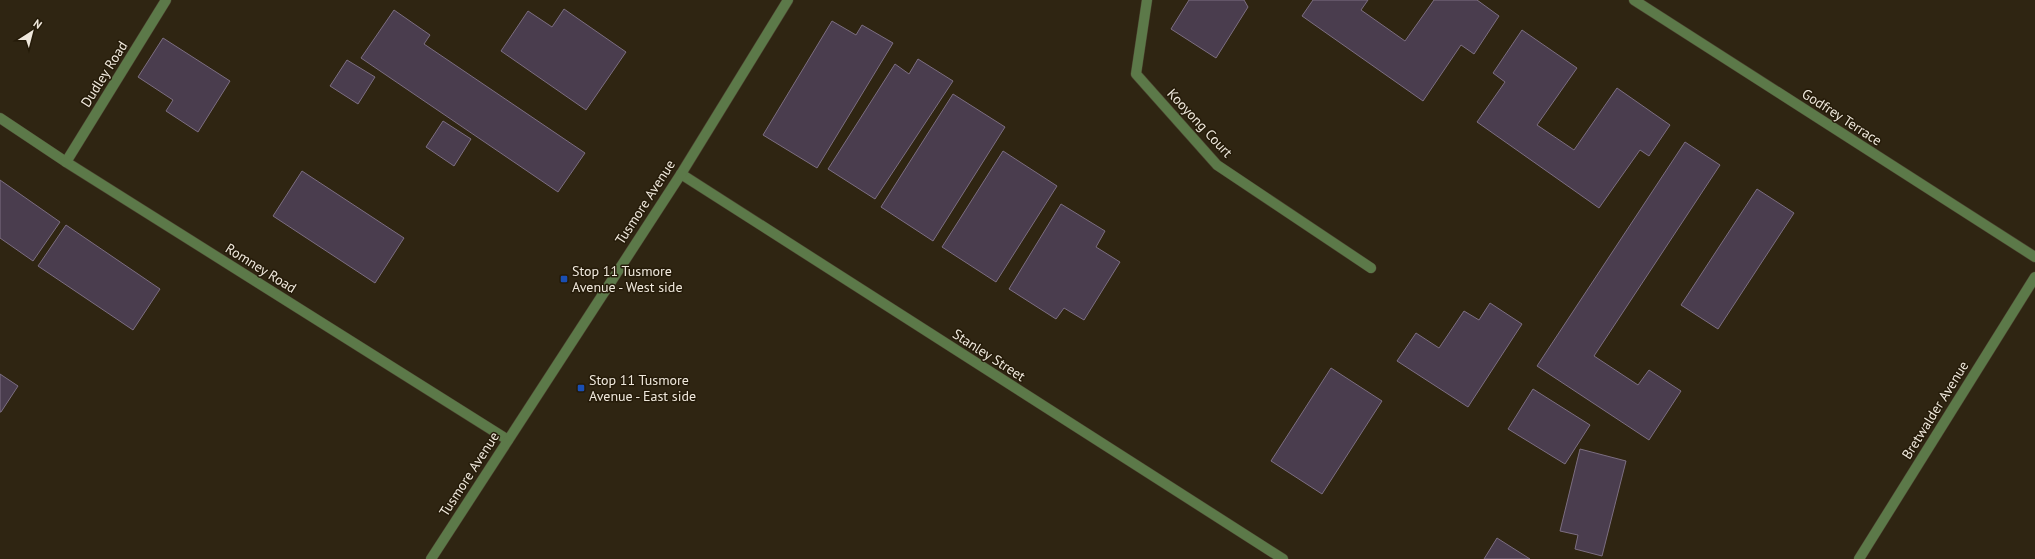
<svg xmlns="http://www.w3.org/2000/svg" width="2035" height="559" viewBox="0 0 2035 559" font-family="'PT Sans',sans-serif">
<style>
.building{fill:#4a3d4e;stroke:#7c6e81}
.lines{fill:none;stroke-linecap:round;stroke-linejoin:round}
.minor-casing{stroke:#4a402e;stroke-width:11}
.minor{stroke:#5c7949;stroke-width:10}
.transit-dot{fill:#1a4fb4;stroke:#251b09;stroke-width:1.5}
.labels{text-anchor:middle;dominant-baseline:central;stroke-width:3;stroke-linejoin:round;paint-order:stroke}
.street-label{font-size:14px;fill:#efe8dc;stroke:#251b09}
.poi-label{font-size:14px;fill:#efe8dc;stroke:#251b09;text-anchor:start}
</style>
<rect width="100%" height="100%" fill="#2f2512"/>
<!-- building -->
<g class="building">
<path d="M1189,0H1244L1248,7L1216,58L1171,29Z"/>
<path d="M1313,0H1368L1361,10L1405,41L1434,0H1477L1499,16L1474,54L1461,45L1423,101L1302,16Z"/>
<path d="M564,9L626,52L586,110L501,51L528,11L552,27Z"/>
<path d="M394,10L430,35L424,44L585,153L558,192L361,58Z"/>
<path d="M832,21L856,35L862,25L893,43L817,168L763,135Z"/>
<path d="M1522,30L1577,68L1537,125L1574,150L1617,88L1670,125L1649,156L1640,150L1599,208L1477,122L1505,82L1493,73Z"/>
<path d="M163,38L230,81L198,132L166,111L173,100L138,77Z"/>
<path d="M918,59L953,81L875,199L828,169L895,64L909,74Z"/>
<path d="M347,60L375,77L358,104L330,86Z"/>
<path d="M953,94L1005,127L933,241L881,207Z"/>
<path d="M443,121L471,139L454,166L426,147Z"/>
<path d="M1685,142L1720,165L1594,356L1638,385L1649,370L1681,391L1649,440L1537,366Z"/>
<path d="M1003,151L1057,186L996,282L942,247Z"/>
<path d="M302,171L404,238L375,283L273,216Z"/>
<path d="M0,180L60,222L33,261L0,238Z"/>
<path d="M1757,189L1794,213L1718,329L1681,305Z"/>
<path d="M1061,204L1105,231L1096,247L1120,262L1084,320L1064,308L1056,319L1009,289Z"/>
<path d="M66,225L160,289L133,330L38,266Z"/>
<path d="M1490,303L1522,324L1468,407L1397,361L1416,333L1439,348L1464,311L1479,320Z"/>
<path d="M1331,368L1382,401L1322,494L1271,461Z"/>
<path d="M0,374L18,386L1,412H0Z"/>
<path d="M1533,389L1590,425L1565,464L1508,429Z"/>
<path d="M1580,449L1626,461L1602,556L1575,549L1578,535L1560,531Z"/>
<path d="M1497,538L1530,559H1484Z"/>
</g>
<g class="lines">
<defs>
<g id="minor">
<path d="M1147,0L1136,74L1217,165L1371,268"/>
<path d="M1634,0L2035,257"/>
<path d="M0,118L66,162L508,440"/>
<path d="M66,162L166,0"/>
<path d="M681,174L1283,559"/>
<path d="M431,559L681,174L788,0"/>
<path d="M1859,559L2035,277"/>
</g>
</defs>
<!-- minor casing -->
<use href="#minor" class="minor-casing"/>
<!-- minor -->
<use href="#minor" class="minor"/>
</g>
<!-- markers -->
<g class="transit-dot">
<rect x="560" y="275" width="8" height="8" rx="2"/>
<rect x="577" y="384" width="8" height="8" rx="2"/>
</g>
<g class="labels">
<!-- street labels -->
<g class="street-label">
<text transform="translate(104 74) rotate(-58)">Dudley Road</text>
<text transform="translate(1842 117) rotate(33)">Godfrey Terrace</text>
<text transform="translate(1200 123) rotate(47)">Kooyong Court</text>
<text transform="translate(645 202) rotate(-57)">Tusmore Avenue</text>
<text transform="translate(261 268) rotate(32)">Romney Road</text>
<text transform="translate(989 355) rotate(33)">Stanley Street</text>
<text transform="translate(1935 410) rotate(-58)">Bretwalder Avenue</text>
<text transform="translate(469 474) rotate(-57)">Tusmore Avenue</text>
</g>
<!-- poi labels -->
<g class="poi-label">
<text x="572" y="271">Stop 11 Tusmore<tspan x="572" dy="16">Avenue - West side</tspan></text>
<text x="589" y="380">Stop 11 Tusmore<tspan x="589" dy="16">Avenue - East side</tspan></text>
</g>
</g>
<!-- north arrow -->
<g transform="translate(32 32) rotate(36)" stroke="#251b09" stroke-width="3" paint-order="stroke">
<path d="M0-3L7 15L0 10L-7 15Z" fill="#efe8dc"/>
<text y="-6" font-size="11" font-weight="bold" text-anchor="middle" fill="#efe8dc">N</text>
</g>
</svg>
